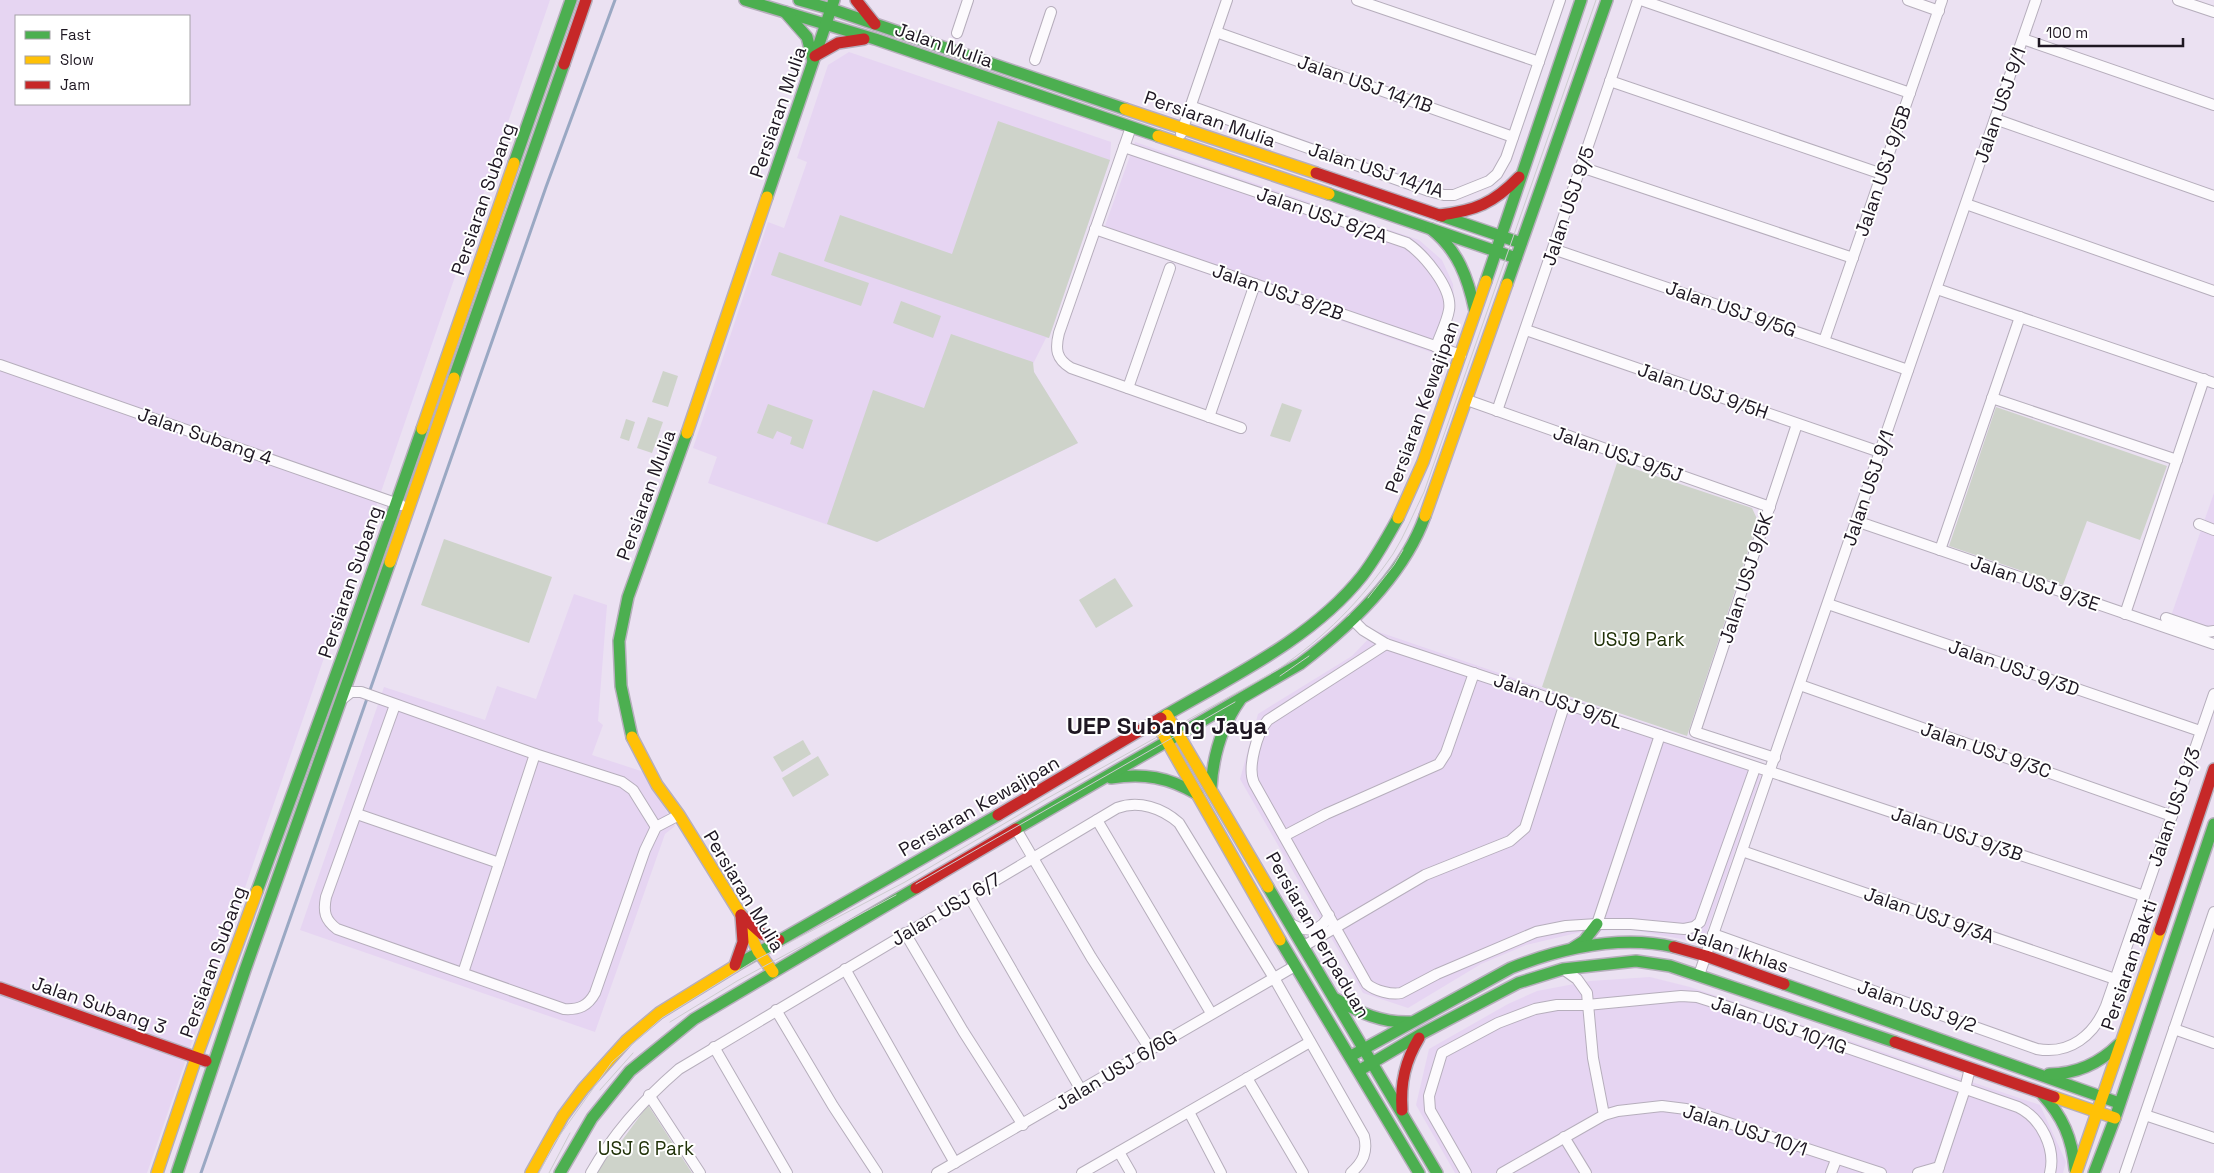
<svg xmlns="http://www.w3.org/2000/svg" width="2214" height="1173" viewBox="0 0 2214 1173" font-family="'Space Grotesk',sans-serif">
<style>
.built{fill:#e6d5f2;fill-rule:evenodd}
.green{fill:#ced3ca}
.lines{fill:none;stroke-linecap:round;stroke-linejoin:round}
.stream{stroke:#9aa8c3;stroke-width:3}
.street-casing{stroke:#b6aebc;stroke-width:12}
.fast-casing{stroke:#b6aebc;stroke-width:14}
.slow-casing{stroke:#b6aebc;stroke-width:14}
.jam-casing{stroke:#b6aebc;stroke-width:14}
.street{stroke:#fcfafd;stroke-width:10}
.fast{stroke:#4caf50;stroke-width:11}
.slow{stroke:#ffc107;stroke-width:11}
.jam{stroke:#c62828;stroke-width:11}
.tram{stroke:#cdcbcf;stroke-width:1}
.labels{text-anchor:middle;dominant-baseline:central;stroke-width:4;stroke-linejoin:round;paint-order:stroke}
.street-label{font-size:19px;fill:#1e1722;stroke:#fff}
.park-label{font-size:19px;fill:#213209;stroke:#fff}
.district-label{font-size:24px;font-weight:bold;fill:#1e1722;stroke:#fff}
</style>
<rect width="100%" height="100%" fill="#ebe1f2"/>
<!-- built -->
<g class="built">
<path d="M0,0H550L147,1173H0ZM16,16H189V104H16Z"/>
<path d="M849,52L1111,142L1110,160L1049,338H1046L1032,366L1034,372L1078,443L877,542L708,483L717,457L693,448L768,222L784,228L807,162L797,158L828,65Z"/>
<path d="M1135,142L1419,240L1442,260L1453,284L1454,304L1442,356L1101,237Z"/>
<path d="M2214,493V626L2212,628L2171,616Z"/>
<path d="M574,594L607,605L598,721L603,725L592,755L644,772L675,826L665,834L595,1032L300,930L384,687L485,720L497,686L536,699Z"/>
<path d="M1376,631L1765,764L1703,943L1627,929L1581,932L1526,945L1481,964L1408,1008L1363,993L1240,779L1258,714L1352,656Z"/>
<path d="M1650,977L1690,987L2040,1105L2066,1162L2063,1173H1455L1416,1105L1429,1049L1508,1004L1537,991L1590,981Z"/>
</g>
<!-- green -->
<g class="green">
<path d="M998,121L1110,160L1049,338L824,261L840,215L952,254Z"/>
<path d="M779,252L869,283L861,306L771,275Z"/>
<path d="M901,301L941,316L933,338L893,323Z"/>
<path d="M951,334L1033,362L1034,372L1078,443L877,542L827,524L873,390L924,408Z"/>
<path d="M663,371L678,376L668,407L652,402Z"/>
<path d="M1282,403L1302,410L1290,442L1270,436Z"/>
<path d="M768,404L813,420L803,449L790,444L792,437L777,431L773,439L757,433Z"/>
<path d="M1996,407L2167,466L2140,540L2087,521L2063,585L1949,546Z"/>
<path d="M648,417L663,422L652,453L637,448Z"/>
<path d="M626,419L635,422L629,441L620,438Z"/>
<path d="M1617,463L1752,508L1758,521L1687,736L1542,687Z"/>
<path d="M444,539L552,577L529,643L421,605Z"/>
<path d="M1115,578L1133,606L1096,628L1079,600Z"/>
<path d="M803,740L811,754L782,772L773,757Z"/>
<path d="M818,756L829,775L793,797L782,778Z"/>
<path d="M648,1105L692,1173H594L609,1151L612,1154Z"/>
</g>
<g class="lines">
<!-- stream -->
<path class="stream" d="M201,1173L546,187L615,0"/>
<defs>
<g id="street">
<path d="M1357,0L1539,62"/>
<path d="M1641,0L1910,93"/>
<path d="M1908,0L1939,11"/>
<path d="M2178,0L2214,12"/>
<path d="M1216,32L1513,137"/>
<path d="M957,33L968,0"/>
<path d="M2023,39L2214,105"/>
<path d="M1035,60L1051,12"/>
<path d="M1610,81L1882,174"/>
<path d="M1190,106L1429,191L1444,195H1454L1489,181L1497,174L1506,158L1560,0"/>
<path d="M1995,119L2214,196"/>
<path d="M1131,127L1059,333C1055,349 1056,359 1071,368L1241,428"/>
<path d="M1181,134L1227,0"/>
<path d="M1124,147L1407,243C1423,254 1453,288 1449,310C1447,322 1440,335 1436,347"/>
<path d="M1581,167L1853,258"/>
<path d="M1966,204L2214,291"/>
<path d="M1095,229L1461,355"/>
<path d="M1553,249L1908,370"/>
<path d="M1937,289L2214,383"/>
<path d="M1526,330L1880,452"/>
<path d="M1824,341L1942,0"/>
<path d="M0,365L401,505"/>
<path d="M1128,388L1170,268"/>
<path d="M1992,398L2177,460"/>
<path d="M1467,400L1770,507"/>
<path d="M1497,411L1638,0"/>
<path d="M1209,417L1255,284"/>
<path d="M1856,521L2214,644"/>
<path d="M2199,524L2214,530"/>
<path d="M1940,550L2020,317"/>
<path d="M1828,604L2200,731"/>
<path d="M2125,614L2204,379"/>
<path d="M2166,618L2207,632L2214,631"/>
<path d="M1352,619L1363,630L1386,644L2144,896"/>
<path d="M1386,644L1268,720C1257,732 1247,768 1254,783L1367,984C1375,991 1392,995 1401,993L1437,974L1536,932L1566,926L1597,924H1631L1684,929L1694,927L1700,922L1755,768"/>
<path d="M1800,685L2172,816"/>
<path d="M341,700L351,692H361L535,754L622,782L633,790L656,827"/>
<path d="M395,705L326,897C323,912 325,920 337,929L564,1009C579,1010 588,1006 595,993L645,850L656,827L679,815"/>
<path d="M1775,758L1695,732L1797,424"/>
<path d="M357,814L499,863"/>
<path d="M1097,820L1211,1013"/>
<path d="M1016,829L1091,957L1150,1049"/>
<path d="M1284,836L1326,814L1439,764L1446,753L1474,673"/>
<path d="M1742,851L2115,979"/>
<path d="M969,896L1081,1090"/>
<path d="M1597,924L1660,735"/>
<path d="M1293,925C1307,932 1322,932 1329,915"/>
<path d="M905,933L963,1031L1023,1125"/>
<path d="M1713,934L2037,1049C2070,1055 2094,1035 2106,1006L2214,694"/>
<path d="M1304,946L1425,875L1510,841L1525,828L1565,703"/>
<path d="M845,969L955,1163"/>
<path d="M1563,969L1577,979L1587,993L1593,1058L1604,1115"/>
<path d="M463,973L535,754"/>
<path d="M1699,975L2036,0"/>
<path d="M776,1010L833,1106L877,1173"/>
<path d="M2174,1029L2214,1043"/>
<path d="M714,1047L787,1173"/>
<path d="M1247,1078L1303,1173"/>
<path d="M649,1095L700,1173"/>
<path d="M1189,1112L1221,1173"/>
<path d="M2145,1115L2214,1138"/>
<path d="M1564,1137L1586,1173"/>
<path d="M1119,1152L1131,1173"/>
<path d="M591,1173C614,1132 643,1100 679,1069L1117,808C1139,800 1162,808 1179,823L1274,978L1364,1136C1368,1152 1363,1162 1351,1173"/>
<path d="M937,1173L1295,966"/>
<path d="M1082,1173L1310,1042"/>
<path d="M1466,1173L1430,1110L1429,1096L1442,1053L1498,1023L1535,1009L1557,1005H1587L1681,996L1697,997L1738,1010L2018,1107C2041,1118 2056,1148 2050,1173"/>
<path d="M1502,1173L1604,1115L1618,1111L1662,1106L1686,1109L1881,1173"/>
<path d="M1831,1173L1836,1160"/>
<path d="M1918,1173L1939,1167"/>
<path d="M1937,1173L1965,1089L1970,1068"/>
<path d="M2125,1173L2214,912"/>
</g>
<g id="fast">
<path d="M745,0L875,39L1158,136"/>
<path d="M799,0L831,9L1125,109"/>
<path d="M785,12L807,37L813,61"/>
<path d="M514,163L571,0"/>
<path d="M1329,194L1516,258"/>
<path d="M767,197L834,0"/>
<path d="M1442,216L1521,243"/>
<path d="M1431,229C1458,250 1468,278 1475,311"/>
<path d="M1486,281L1581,0"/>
<path d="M1507,284L1607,0"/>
<path d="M454,378L564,64"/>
<path d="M1161,718C1229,678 1312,639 1362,576C1376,558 1387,538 1398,518"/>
<path d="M632,737L621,686L619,641L628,597L687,433"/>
<path d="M1111,778C1144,773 1168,777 1197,794"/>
<path d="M1211,788C1213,755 1221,727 1240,700"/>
<path d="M1016,829L1300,664C1349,627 1404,575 1425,516"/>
<path d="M1268,887L1437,1173"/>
<path d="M257,891L346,647L422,429"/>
<path d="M1280,940L1419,1173"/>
<path d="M1573,948L1584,941L1597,924"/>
<path d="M735,966L998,815"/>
<path d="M1784,984L2119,1103"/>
<path d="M1336,999C1360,1013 1382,1023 1410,1022"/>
<path d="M1351,1056L1511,968C1562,948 1620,935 1674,947"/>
<path d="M1360,1070L1421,1034L1518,983L1563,969L1636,961L1670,966L1895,1042"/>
<path d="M2049,1074C2077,1074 2099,1064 2119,1044"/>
<path d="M2042,1094C2063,1117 2072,1138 2075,1169"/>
<path d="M177,1173L245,970L390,562"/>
<path d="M560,1173L592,1118L630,1071L694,1019L916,888"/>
<path d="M2094,1173L2115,1118L2214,824"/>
</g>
<g id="slow">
<path d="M1125,109L1316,173"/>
<path d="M1158,136L1329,194"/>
<path d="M422,429L514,163"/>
<path d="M687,433L767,197"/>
<path d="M1425,516L1507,284"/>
<path d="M1398,518L1423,462L1486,281"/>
<path d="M390,562L454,378"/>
<path d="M1167,715L1268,887"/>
<path d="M1156,722L1280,940"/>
<path d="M632,737L657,785L679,815L741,915L758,951L773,972"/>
<path d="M2054,1097L2115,1118"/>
<path d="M157,1173L196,1058L257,891"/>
<path d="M531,1173L563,1116L583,1089L627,1040L659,1013L735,966"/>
<path d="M2076,1173L2160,930"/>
</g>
<g id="jam">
<path d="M856,0L875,24"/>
<path d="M815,56L838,43L864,39"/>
<path d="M564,64L586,0"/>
<path d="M1316,173L1442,216"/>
<path d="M1439,215C1475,211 1494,203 1519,177"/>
<path d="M998,815L1161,718"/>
<path d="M916,888L1016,829"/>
<path d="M741,915L762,934L779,940"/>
<path d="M2160,930L2214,769"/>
<path d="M1674,947L1706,956L1784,984"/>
<path d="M735,965L743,942L741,915"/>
<path d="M0,988L206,1061"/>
<path d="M1895,1042L2054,1097"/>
<path d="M1402,1110C1400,1083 1405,1061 1419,1038"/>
</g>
</defs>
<!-- street casing -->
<use href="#street" class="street-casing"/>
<!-- fast casing -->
<use href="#fast" class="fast-casing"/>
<!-- slow casing -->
<use href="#slow" class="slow-casing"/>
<!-- jam casing -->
<use href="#jam" class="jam-casing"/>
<!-- street -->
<use href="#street" class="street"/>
<!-- fast -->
<use href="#fast" class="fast"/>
<!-- slow -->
<use href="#slow" class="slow"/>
<!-- jam -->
<use href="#jam" class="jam"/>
<!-- tram -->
<g class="tram">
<path d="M1368,598L1394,565L1403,550"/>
<path d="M1280,676L1309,656"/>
<path d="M916,884L1235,702"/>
<path d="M670,1022L737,981L896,895"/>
<path d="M600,1090L633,1053"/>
<path d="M539,1173L555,1142L612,1062L662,1018L754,961L905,882L1046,799L1277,670C1325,637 1360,602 1393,554C1405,535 1414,512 1424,492L1596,0"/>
<path d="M549,1173L570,1133"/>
</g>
</g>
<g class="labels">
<!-- street labels -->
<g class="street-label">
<text transform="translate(944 45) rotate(19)">Jalan Mulia</text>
<text transform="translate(1365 84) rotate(19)">Jalan USJ 14/1B</text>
<text transform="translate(2000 105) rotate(-71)">Jalan USJ 9/1</text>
<text transform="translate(778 112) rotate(-71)">Persiaran Mulia</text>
<text transform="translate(1210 119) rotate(19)">Persiaran Mulia</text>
<text transform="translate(1376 170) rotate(18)">Jalan USJ 14/1A</text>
<text transform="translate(1883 171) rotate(-71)">Jalan USJ 9/5B</text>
<text transform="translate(483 199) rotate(-71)">Persiaran Subang</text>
<text transform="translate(1568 206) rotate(-71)">Jalan USJ 9/5</text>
<text transform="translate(1322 215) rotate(19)">Jalan USJ 8/2A</text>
<text transform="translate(1278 292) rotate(19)">Jalan USJ 8/2B</text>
<text transform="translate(1731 309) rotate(19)">Jalan USJ 9/5G</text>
<text transform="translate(1703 391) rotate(19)">Jalan USJ 9/5H</text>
<text transform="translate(1422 407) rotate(-70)">Persiaran Kewajipan</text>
<text transform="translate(205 436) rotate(19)">Jalan Subang 4</text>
<text transform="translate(1618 454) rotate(19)">Jalan USJ 9/5J</text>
<text transform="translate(1868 488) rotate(-71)">Jalan USJ 9/1</text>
<text transform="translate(646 495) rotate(-70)">Persiaran Mulia</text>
<text transform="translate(1746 578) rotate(-72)">Jalan USJ 9/5K</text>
<text transform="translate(350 582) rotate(-71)">Persiaran Subang</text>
<text transform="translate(2035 583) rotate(19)">Jalan USJ 9/3E</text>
<text transform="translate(2014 668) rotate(19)">Jalan USJ 9/3D</text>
<text transform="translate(1558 701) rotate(19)">Jalan USJ 9/5L</text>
<text transform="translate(1986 750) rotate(19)">Jalan USJ 9/3C</text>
<text transform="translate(979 806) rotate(-30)">Persiaran Kewajipan</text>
<text transform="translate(2174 807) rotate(-71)">Jalan USJ 9/3</text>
<text transform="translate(1957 834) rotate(18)">Jalan USJ 9/3B</text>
<text transform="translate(744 891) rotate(59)">Persiaran Mulia</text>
<text transform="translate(946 909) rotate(-31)">Jalan USJ 6/7</text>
<text transform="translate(1929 915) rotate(19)">Jalan USJ 9/3A</text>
<text transform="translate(1318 935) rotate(60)">Persiaran Perpaduan</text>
<text transform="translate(1738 950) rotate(19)">Jalan Ikhlas</text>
<text transform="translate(213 962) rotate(-70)">Persiaran Subang</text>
<text transform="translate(2129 965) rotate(-71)">Persiaran Bakti</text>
<text transform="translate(99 1005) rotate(19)">Jalan Subang 3</text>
<text transform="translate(1917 1006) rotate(19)">Jalan USJ 9/2</text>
<text transform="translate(1779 1025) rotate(19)">Jalan USJ 10/1G</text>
<text transform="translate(1116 1070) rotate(-31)">Jalan USJ 6/6G</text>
<text transform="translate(1745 1130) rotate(18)">Jalan USJ 10/1</text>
</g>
<!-- park labels -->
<g class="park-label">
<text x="1639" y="639">USJ9 Park</text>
<text x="646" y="1148">USJ 6 Park</text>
</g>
<!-- district labels -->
<g class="district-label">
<text x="1167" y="725">UEP Subang Jaya</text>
</g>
</g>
<!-- legend -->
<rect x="15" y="15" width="175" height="90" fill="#ffffff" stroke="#a5a2a7"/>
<rect x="25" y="31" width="25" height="8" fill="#4caf50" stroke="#a5a2a7"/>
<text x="60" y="40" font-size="15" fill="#1e1722">Fast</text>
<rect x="25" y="56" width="25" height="8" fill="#ffc107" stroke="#a5a2a7"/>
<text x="60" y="65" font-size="15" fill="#1e1722">Slow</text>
<rect x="25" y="81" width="25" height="8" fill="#c62828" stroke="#a5a2a7"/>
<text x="60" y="90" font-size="15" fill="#1e1722">Jam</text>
<!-- scale -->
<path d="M2039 38v8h144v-8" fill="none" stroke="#1e1722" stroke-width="2.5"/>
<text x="2046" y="38" font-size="15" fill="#1e1722" stroke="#ffffff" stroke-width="4" paint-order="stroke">100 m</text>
</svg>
